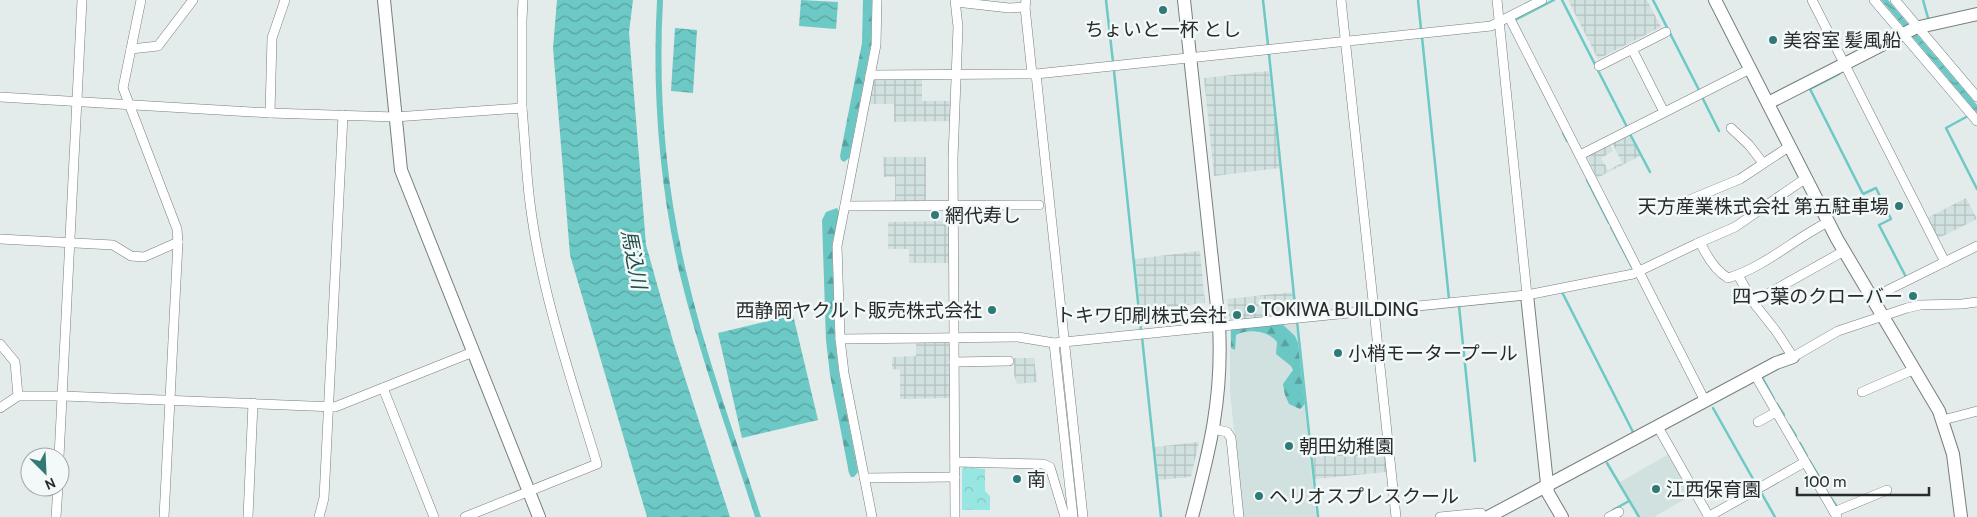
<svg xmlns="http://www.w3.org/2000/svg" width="1977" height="517" viewBox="0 0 1977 517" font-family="Cabin,'Noto Sans JP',sans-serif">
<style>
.built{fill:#d1e1e0}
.industrial{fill:url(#industrial-grid)}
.forest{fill:url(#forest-firs)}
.park{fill:url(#park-crowns)}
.water{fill:url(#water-waves)}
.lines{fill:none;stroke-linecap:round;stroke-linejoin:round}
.stream{stroke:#6cc9c5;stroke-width:2.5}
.street-casing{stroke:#787e7e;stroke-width:10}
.secondary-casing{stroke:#787e7e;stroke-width:14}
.street{stroke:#fff;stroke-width:9}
.secondary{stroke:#fff;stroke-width:12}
.poi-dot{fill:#307976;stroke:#f2f9f8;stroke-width:2}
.labels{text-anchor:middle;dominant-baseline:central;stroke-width:5;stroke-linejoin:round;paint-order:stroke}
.poi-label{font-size:19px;fill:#292b2b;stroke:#f2f9f8;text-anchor:start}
.water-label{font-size:20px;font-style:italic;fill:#244f4d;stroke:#f2f9f8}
</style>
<defs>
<pattern id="industrial-grid" width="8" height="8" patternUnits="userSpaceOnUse" patternTransform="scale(1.25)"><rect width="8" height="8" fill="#d1e1e0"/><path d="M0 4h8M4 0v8" fill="none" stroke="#b3c1c0"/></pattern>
<pattern id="forest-firs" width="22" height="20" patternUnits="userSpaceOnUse" patternTransform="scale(1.25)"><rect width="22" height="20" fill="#6ac7c3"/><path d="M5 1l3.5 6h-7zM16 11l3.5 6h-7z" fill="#57a29f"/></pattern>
<pattern id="park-crowns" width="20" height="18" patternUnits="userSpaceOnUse" patternTransform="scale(1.25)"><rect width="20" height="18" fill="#98e6e1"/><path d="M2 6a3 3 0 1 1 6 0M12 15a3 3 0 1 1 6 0" fill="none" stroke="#83c5c1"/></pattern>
<pattern id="water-waves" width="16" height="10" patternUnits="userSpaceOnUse" patternTransform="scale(1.25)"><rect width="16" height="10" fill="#6cc9c5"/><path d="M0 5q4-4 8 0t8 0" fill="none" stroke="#59a3a0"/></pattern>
</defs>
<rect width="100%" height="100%" fill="#e4ebeb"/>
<!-- built -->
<g class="built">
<path d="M1296,321L1316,517H1243L1230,392V327Z"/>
<path d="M1669,454L1692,495L1654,517H1640L1620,482Z"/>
</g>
<!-- industrial -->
<g class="industrial">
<path d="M1568,0H1647L1661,27L1598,59Z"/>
<path d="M1269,71L1280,168L1214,176L1204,78Z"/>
<path d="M922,77V101H951V121L894,122V104H869L874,78Z"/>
<path d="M1629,134L1640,156L1597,178L1586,155L1609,143L1613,151L1601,158L1608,170L1622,163L1612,142Z"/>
<path d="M883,157H926V203H895V177H884Z"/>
<path d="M1966,198L1977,219L1937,239L1927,218Z"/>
<path d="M949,221V263H909V249H888V222Z"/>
<path d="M1200,251L1205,303L1140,310L1135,259Z"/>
<path d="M1293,292L1295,315L1230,322L1227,299Z"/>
<path d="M916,340H950L951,398L900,399V370L892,369V357L916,356Z"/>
<path d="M1014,358H1034L1037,382L1017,384L1014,374Z"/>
<path d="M1199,442L1191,477L1158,480L1155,447Z"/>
<path d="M1384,447L1387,472L1315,479L1312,454Z"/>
</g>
<!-- forest -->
<g class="forest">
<path d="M657,0H663C658,91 665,182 686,271C705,354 735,435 761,517H755C729,435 699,354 679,271C659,182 652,91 657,0Z"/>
<path d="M863,0H872L871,44L849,158L844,162L841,160L840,156L862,43Z"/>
<path d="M837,208L839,212L832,245L835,339L839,374L858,472L854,477H851L849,473L830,375L826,340L822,220L826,212Z"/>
<path d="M1282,324L1295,336L1298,343L1305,404L1300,409L1289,404L1285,395L1283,384L1293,370L1291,366L1276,354L1277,342C1269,331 1248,328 1236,335L1235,350L1231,348V329Z"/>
</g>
<!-- park -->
<path class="park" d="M964,467L985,469V491L990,496V510H962V469Z"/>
<!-- water -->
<g class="water">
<path d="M557,0H633L629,32L646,245L673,341L730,517H647L570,255L553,48Z"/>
<path d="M801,0L838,2L836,29L799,26Z"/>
<path d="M1881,0H1888L1977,105V113Z"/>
<path d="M675,28L697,30L693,93L671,91Z"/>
<path d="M793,315L818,420L742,438L718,333Z"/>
</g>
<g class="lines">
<!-- stream -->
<g class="stream">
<path d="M1106,0L1113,62"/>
<path d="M1263,0L1268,45"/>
<path d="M1418,0L1421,29"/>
<path d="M1562,0L1627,127"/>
<path d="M1653,0L1699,90"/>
<path d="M1923,0L1928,18"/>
<path d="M1515,20L1554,0"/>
<path d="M1422,37L1449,299"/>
<path d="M1269,54L1296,315"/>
<path d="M1114,71L1141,331"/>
<path d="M1839,74L1810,89L1863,194L1876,188L1891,219L1879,225L1906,277"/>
<path d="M1702,97L1719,131"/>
<path d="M1968,116L1946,128L1977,189"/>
<path d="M1563,133L1567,141"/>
<path d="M1630,134L1650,172"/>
<path d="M1587,180L1609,223"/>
<path d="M1611,227L1632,267"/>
<path d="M1562,292L1633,432"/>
<path d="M1459,306L1475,461"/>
<path d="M1297,321L1318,517"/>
<path d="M1142,337L1161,517"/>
<path d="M1762,377L1774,399"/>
<path d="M1777,404L1784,415"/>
<path d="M1713,408L1757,486"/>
<path d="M1789,425L1796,436"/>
<path d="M1800,443L1807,456"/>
<path d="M1809,460L1821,480"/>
<path d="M1607,463L1639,517"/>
<path d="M1762,494L1775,517"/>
<path d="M1831,498L1837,507"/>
<path d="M1613,510L1629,501"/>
</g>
<defs>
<g id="street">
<path d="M141,0L123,88L177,229L178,242L164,517"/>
<path d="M1026,0L1025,7L1032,74"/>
<path d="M1341,0L1396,517"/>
<path d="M1497,0L1527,295"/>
<path d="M1812,0L1945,262"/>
<path d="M1874,0L1977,121"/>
<path d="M1895,0L1977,97"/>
<path d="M956,2L1009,8L1025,7"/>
<path d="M1509,17L1705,401"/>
<path d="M131,49L158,46L193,0"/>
<path d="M1632,49L1664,112"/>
<path d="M1599,66L1666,32"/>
<path d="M1036,74L1083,517"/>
<path d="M870,75L1036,74L1491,26L1542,0"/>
<path d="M0,97L270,113L395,117L522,108C525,140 526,172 530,203C541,292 571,378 597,464L465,517"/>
<path d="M522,108V20L523,0"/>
<path d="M270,113L272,38L285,0"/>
<path d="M1731,128L1749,145L1763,163"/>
<path d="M1580,155L1750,69"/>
<path d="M1682,203L1740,179L1790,146"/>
<path d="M845,206L1039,205"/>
<path d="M0,239L113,245L131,256L144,257L178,242"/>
<path d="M1700,242C1706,255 1716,271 1728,278C1765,267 1794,239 1828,222"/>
<path d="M1738,275L1753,302L1776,331L1793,357L1838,331L1907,308L1920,305L1962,304L1977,302"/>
<path d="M1872,298L1977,246"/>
<path d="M1753,302L1844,251"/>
<path d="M840,339L1018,337L1054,343L1527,295L1633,274L1696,244L1735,227L1806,178"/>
<path d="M1054,343L1073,517"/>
<path d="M0,344L15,362L18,396"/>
<path d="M954,362L1009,361"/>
<path d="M1755,375L1837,517"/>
<path d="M383,388L434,517"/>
<path d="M1862,392L1915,369"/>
<path d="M0,408L18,396H63L335,407L473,352"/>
<path d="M1943,420L1977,411"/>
<path d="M1758,422L1776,412"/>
<path d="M1658,427L1709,517"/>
<path d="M1214,429L1227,432L1231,438L1239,517"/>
<path d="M59,457L82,0"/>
<path d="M955,462L1043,464L1050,467L1065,517"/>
<path d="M864,478L955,477"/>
<path d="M1834,512L1887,490"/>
<path d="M56,517L58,487"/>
<path d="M248,517L253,403"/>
<path d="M319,517L324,498L343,115"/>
<path d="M872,517L844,373L840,339L837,246L876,45L877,0"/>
<path d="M955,517L953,158L958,27L955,0"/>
<path d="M1440,517L1481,513L1483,517"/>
<path d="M1609,517L1619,512"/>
<path d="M1708,517L1805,462"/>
</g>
<g id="secondary">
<path d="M384,0L401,170L539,517"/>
<path d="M1184,0L1219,325C1223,397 1210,449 1192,517"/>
<path d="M1715,0L1837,239L1939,411L1953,454L1961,517"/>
<path d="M1768,103L1915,28L1977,14"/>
<path d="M1527,295L1548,493L1562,517"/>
<path d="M1488,517L1776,363L1793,357"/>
</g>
</defs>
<!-- street casing -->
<use href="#street" class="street-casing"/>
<!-- secondary casing -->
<use href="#secondary" class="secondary-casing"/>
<!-- street -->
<use href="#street" class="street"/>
<!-- secondary -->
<use href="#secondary" class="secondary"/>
</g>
<!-- markers -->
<g class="poi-dot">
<circle cx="1163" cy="10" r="5"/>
<circle cx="1773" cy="40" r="5"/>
<circle cx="1899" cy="206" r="5"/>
<circle cx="935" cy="215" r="5"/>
<circle cx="1913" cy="296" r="5"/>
<circle cx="1251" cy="309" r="5"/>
<circle cx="992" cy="310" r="5"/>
<circle cx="1237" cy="315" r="5"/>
<circle cx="1338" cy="353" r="5"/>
<circle cx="1289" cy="446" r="5"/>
<circle cx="1017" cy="479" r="5"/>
<circle cx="1656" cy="489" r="5"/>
<circle cx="1259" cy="496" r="5"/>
</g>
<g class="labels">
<!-- poi labels -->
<g class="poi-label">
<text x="1163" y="29" text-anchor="middle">ちょいと一杯 とし</text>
<text x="1783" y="40">美容室 髪風船</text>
<text x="1889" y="206" text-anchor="end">天方産業株式会社 第五駐車場</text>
<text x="945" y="215">網代寿し</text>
<text x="1903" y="296" text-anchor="end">四つ葉のクローバー</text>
<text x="1261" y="309">TOKIWA BUILDING</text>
<text x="982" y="310" text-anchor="end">西静岡ヤクルト販売株式会社</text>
<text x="1227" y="315" text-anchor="end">トキワ印刷株式会社</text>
<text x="1348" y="353">小梢モータープール</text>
<text x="1299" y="446">朝田幼稚園</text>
<text x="1027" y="479">南</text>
<text x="1666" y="489">江西保育園</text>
<text x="1269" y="496">ヘリオスプレスクール</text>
</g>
<!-- water labels -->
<g class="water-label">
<text transform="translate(634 259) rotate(79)">馬込川</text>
</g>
</g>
<!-- north arrow -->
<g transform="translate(45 472) rotate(156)"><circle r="24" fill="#f2f9f8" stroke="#a2a7a6"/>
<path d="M0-4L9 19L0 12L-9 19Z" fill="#307976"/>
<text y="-8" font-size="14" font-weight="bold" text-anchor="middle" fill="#292b2b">N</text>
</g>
<!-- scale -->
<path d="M1797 487v8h132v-8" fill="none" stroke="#292b2b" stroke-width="2.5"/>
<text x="1804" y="487" font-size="15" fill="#292b2b" stroke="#f2f9f8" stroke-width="4" paint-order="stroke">100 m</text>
</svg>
